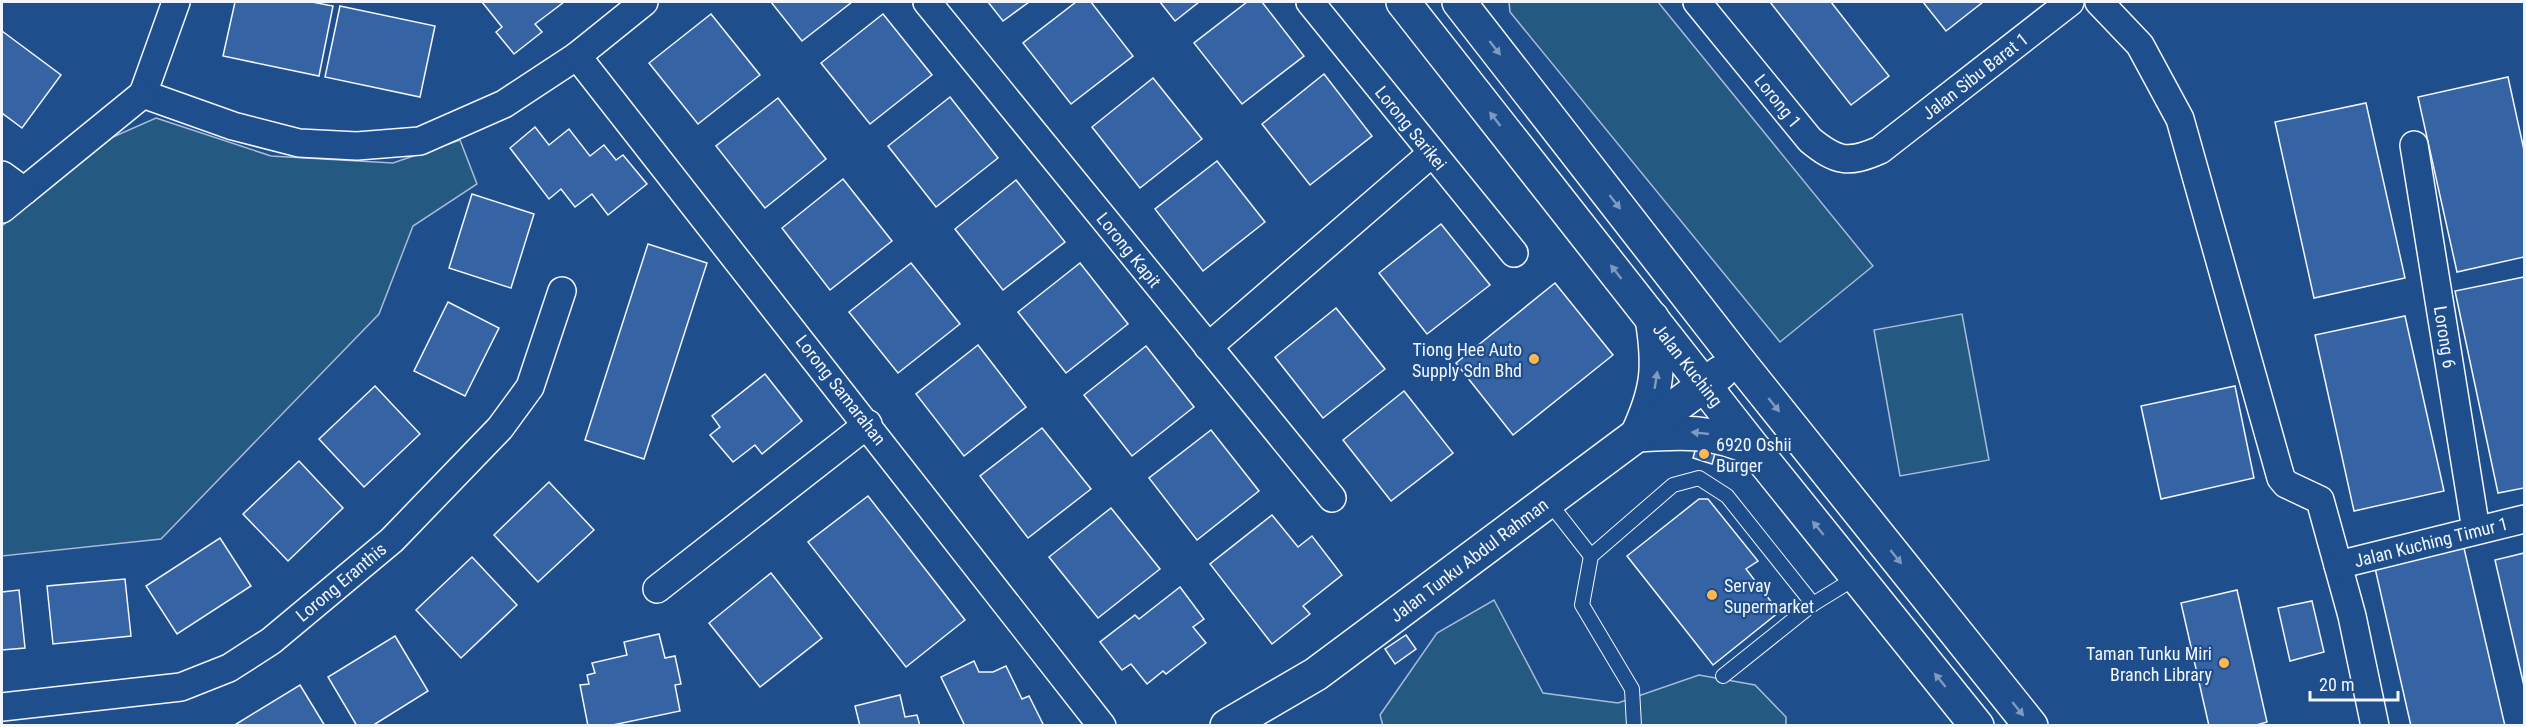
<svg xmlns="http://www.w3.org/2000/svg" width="2526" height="727" viewBox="0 0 2526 727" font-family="'Roboto Condensed',sans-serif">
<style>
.green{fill:#245a82;stroke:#a8bbd7;stroke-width:1.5}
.building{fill:#3563a3;stroke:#f2f6ff;stroke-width:1.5}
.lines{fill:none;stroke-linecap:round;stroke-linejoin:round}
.lane-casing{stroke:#f2f6ff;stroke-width:16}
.street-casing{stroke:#f2f6ff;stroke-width:30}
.secondary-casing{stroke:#f2f6ff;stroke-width:36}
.lane{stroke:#1f4e8c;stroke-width:14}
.street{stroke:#1f4e8c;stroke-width:27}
.secondary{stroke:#1f4e8c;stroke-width:33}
.oneway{fill:#7e9ac0}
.poi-dot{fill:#ffb74d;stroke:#1f4e8c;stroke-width:2}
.labels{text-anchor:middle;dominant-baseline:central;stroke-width:4.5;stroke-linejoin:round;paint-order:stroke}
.street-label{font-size:18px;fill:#f2f6ff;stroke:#1f4e8c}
.poi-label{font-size:18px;fill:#f2f6ff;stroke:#1f4e8c;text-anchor:end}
</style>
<rect width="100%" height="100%" fill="#1f4e8c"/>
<!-- green -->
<g class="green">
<path d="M1509,2H1658L1873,266L1780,342L1510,12Z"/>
<path d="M156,118L271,156L393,163L460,140L477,184L413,226L379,314L161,539L2,556V226L113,137Z"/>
<path d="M1962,314L1989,460L1900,476L1874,330Z"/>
<path d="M1494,600L1543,693L1618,703L1699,675L1755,685L1786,717V725L1383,726L1380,715L1437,633Z"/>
</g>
<!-- building -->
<g class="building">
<path d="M235,2H312L333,6L319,76L223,56Z"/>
<path d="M482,2H564L535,24L542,32L514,54L496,32L502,27Z"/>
<path d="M771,2H852L802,41Z"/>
<path d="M988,2H1029L1003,21Z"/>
<path d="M1076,2H1091L1133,56L1071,104L1023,43Z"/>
<path d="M1160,2H1199L1175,21Z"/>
<path d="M1247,2H1262L1304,56L1242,104L1194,43Z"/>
<path d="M1770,2H1831L1889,76L1851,105Z"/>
<path d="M1923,2H1983L1946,31Z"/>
<path d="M340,6L435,26L420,97L325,77Z"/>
<path d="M711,14L760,75L698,124L649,63Z"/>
<path d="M883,14L932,75L870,124L821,63Z"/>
<path d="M2,31L61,75L22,128L2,113Z"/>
<path d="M1324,74L1372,136L1310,185L1262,124Z"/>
<path d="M2508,77L2524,150V257L2457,272L2418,97Z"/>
<path d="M1153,78L1202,139L1140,188L1092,127Z"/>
<path d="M950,97L998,158L936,207L888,146Z"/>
<path d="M778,98L826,159L765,208L716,146Z"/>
<path d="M2366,103L2405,278L2314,298L2275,122Z"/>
<path d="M535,127L549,145L569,129L590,156L604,145L616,160L623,155L647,184L608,215L592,194L575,207L561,189L549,199L510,148Z"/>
<path d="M1217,161L1265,222L1203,271L1155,209Z"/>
<path d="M843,179L892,241L830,290L782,228Z"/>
<path d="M1016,180L1065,242L1003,290L955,229Z"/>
<path d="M472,194L534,214L511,288L449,268Z"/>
<path d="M1441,224L1490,285L1427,334L1379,273Z"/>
<path d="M648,244L707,263L644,459L585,440Z"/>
<path d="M911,263L960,324L898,373L849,312Z"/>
<path d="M1080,263L1128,324L1066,373L1018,312Z"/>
<path d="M2524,277V488L2498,493L2455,291Z"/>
<path d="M1555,283L1613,355L1513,435L1456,363Z"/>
<path d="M448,302L499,328L465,396L414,371Z"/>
<path d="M1336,308L1385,369L1323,418L1275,357Z"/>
<path d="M2405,316L2444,491L2354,511L2315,335Z"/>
<path d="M978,345L1026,407L964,456L916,394Z"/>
<path d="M1146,346L1194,407L1132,456L1084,395Z"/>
<path d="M765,374L802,421L762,454L755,445L733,462L710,435L720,427L712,416Z"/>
<path d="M375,386L420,434L364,487L319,439Z"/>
<path d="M2235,386L2254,478L2161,499L2141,406Z"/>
<path d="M1404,391L1453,453L1391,501L1343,440Z"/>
<path d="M1042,428L1091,489L1028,538L980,476Z"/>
<path d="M1211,430L1259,491L1197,540L1149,478Z"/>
<path d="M1697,444L1716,450L1712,464L1693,458Z"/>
<path d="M299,461L343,508L288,561L243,514Z"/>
<path d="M549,482L594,530L538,582L494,535Z"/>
<path d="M868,496L965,620L906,667L808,542Z"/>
<path d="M1699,499H1708L1758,561L1746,569L1779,612L1713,665L1627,556Z"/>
<path d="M1111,508L1160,569L1098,618L1049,557Z"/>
<path d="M1272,515L1298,547L1312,536L1342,575L1303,606L1310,614L1272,644L1210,564Z"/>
<path d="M220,538L251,586L177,634L146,586Z"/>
<path d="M2464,548L2505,726H2411L2375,568Z"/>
<path d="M2524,553V686L2495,560Z"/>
<path d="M472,557L517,605L461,658L416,610Z"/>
<path d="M771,573L822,638L760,687L709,623Z"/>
<path d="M125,579L131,636L53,644L47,586Z"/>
<path d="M1180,587L1204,619L1193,627L1206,643L1166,674L1163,671L1147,684L1131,664L1122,670L1100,642L1135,615L1139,619Z"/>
<path d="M19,590L25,648L2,650V592Z"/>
<path d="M2237,590L2267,722L2253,726H2209L2181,603Z"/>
<path d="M2312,601L2324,652L2290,661L2278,608Z"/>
<path d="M659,634L665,658L675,656L681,684L675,685L680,711L608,726H588L580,685L589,684L587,675L595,673L592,663L627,655L624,642Z"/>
<path d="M1406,635L1416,649L1395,664L1385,649Z"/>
<path d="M395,636L428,691L372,726H357L328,677Z"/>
<path d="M974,661L979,672H993L1006,666L1022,699L1029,696L1044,726H965L941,677Z"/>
<path d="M300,685L325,726H233Z"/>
<path d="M900,695L905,717L917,715L920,726H860L855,706Z"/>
</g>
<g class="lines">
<defs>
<g id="lane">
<path d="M1548,501L1591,556"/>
<path d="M1723,676L1813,604"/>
<path d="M1634,726L1632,689L1582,605L1591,556L1673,485L1699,478L1727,496L1813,604L1857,577"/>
</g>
<g id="street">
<path d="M176,2L143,94L233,126L299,143L357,146L420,141L504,104L577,56L644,2"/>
<path d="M927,2L1332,498"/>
<path d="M1310,2L1514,253"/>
<path d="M1697,2L1810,140C1837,162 1848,164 1880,150L2070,2"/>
<path d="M2099,2L2140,45L2180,119L2281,478L2286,484L2320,500L2352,616L2375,726"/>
<path d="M577,56L1102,726"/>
<path d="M2414,145L2476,530"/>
<path d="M2,175L24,191L143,94"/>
<path d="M2,209L24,191"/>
<path d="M1208,347L1431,154"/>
<path d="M2338,565L2524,519"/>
<path d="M657,589L868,424"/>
<path d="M2,707L181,687L229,668L271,641L392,540L500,428L530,387L562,291"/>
</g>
<g id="secondary">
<path d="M1403,2L1755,450L1977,726"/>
<path d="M1459,2L1737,359L2031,726"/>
<path d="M1637,435C1683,432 1712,430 1755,450"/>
<path d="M1637,435C1658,390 1660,367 1652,318"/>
<path d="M1227,726L1316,674L1720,373"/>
</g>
</defs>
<!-- lane casing -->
<use href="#lane" class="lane-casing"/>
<!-- street casing -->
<use href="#street" class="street-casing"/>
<!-- secondary casing -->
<use href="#secondary" class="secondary-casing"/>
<!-- lane -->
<use href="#lane" class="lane"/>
<!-- street -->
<use href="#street" class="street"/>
<!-- secondary -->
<use href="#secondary" class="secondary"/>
</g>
<!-- one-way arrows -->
<defs><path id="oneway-solid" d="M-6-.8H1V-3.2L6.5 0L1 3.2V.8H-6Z" transform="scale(1.5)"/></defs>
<g class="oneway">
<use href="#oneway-solid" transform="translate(1495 48) rotate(52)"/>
<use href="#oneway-solid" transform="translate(1495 119) rotate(-128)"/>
<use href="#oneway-solid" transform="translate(1615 202) rotate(52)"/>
<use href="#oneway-solid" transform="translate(1616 272) rotate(-128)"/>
<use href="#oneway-solid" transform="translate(1656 380) rotate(-81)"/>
<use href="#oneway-solid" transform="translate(1774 405) rotate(51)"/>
<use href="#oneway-solid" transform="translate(1700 433) rotate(-174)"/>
<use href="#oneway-solid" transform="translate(1818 528) rotate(-129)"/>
<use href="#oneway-solid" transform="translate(1896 557) rotate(51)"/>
<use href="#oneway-solid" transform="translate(1940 680) rotate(-129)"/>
<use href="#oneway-solid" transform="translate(2018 709) rotate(51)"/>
</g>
<!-- markers -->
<g class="poi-dot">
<circle cx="1534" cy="359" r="6"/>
<circle cx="1704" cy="454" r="6"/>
<circle cx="1712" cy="595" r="6"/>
<circle cx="2224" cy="663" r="6"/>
</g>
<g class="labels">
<!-- street labels -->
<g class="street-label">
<text transform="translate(1975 76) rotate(-38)">Jalan Sibu Barat 1</text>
<text transform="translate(1778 101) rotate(51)">Lorong 1</text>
<text transform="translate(1411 128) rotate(51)">Lorong Sarikei</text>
<text transform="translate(1129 250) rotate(51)">Lorong Kapit</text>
<text transform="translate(2445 337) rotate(81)">Lorong 6</text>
<text transform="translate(1688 365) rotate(52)">Jalan Kuching</text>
<text transform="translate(841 390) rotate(52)">Lorong Samarahan</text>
<text transform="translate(2431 542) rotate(-14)">Jalan Kuching Timur 1</text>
<text transform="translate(1469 560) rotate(-37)">Jalan Tunku Abdul Rahman</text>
<text transform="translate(341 582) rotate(-40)">Lorong Eranthis</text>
</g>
<!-- poi labels -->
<g class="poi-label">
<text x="1522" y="349">Tiong Hee Auto<tspan x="1522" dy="21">Supply Sdn Bhd</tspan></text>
<text x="1716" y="444" text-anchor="start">6920 Oshii<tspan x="1716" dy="21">Burger</tspan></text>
<text x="1724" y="585" text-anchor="start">Servay<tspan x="1724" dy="21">Supermarket</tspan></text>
<text x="2212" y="653">Taman Tunku Miri<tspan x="2212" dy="21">Branch Library</tspan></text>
</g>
</g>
<!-- border -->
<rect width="2526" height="727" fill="none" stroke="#f2f6ff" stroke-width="6"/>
<!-- scale -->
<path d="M2310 691v9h88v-9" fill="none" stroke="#f2f6ff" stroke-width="3"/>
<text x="2319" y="691" font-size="18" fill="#f2f6ff" stroke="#1f4e8c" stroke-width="4.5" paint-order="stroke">20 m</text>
</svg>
